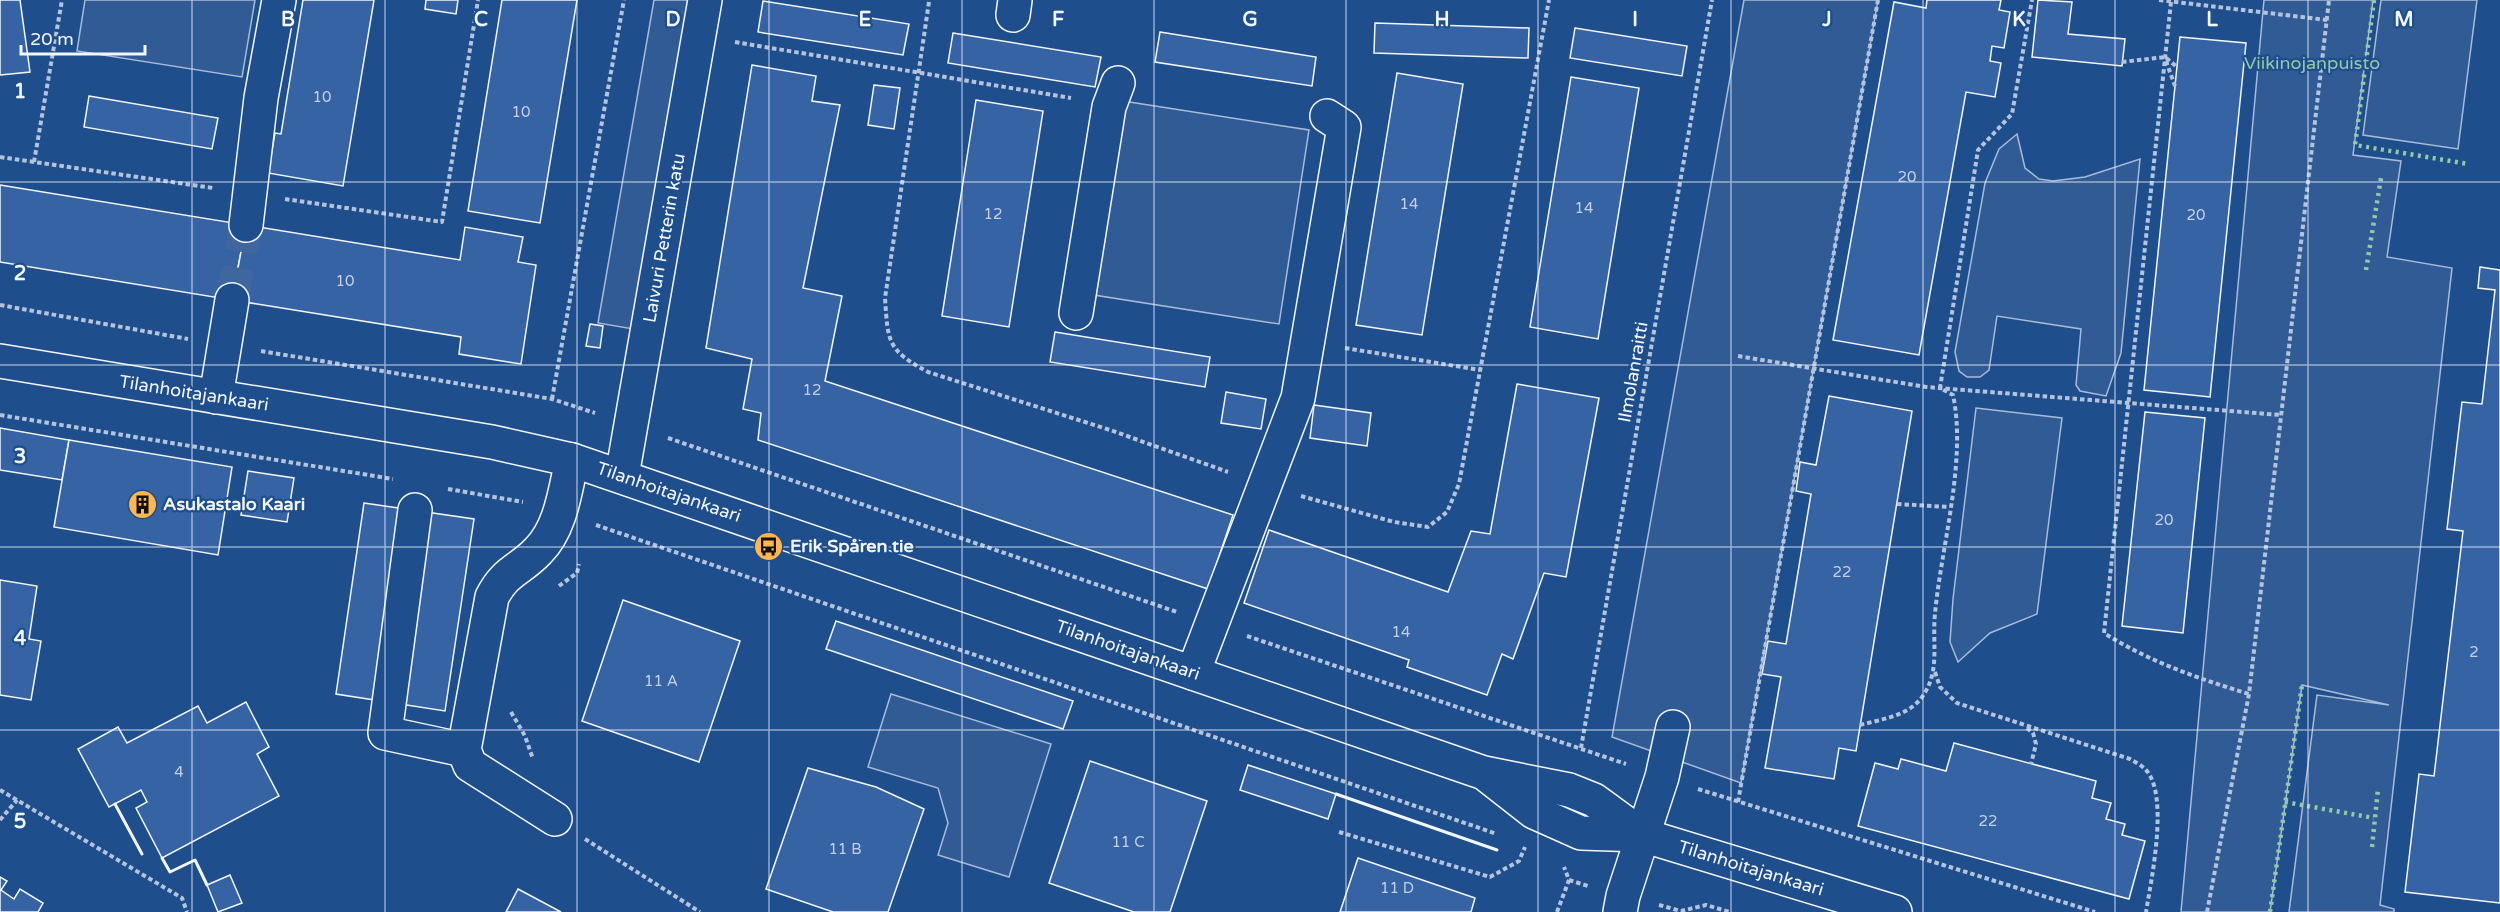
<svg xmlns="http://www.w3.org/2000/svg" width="2500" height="912" viewBox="0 0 2500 912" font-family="'Varela Round',sans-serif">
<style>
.built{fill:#305b95;stroke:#a8bbd7;stroke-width:1.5}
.building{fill:#3563a3;stroke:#f2f6ff;stroke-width:1.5}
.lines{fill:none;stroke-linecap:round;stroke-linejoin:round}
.minor-tunnel{stroke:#3f679d;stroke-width:33;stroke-dasharray:33 16;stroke-linecap:butt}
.minor-casing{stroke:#f2f6ff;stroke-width:36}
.path{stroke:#b3c4dc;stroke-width:4;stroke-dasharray:4.5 3;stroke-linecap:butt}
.minor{stroke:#1f4e8c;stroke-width:33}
.path-bridge{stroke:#b3c4dc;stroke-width:4;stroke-dasharray:4.5 3;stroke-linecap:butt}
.hedge{stroke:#97c8a6;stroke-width:4.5;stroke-dasharray:3 4.5;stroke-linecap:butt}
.wall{stroke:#f2f6ff;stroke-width:3}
.grid{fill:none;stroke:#f2f6ff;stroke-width:1.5;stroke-opacity:0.55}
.labels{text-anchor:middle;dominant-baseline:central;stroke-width:4.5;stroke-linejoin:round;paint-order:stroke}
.number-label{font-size:15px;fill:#c3d1e8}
.park-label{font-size:18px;fill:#97c8a6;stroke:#1f4e8c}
.street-label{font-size:18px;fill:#f2f6ff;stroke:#1f4e8c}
.poi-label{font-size:18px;font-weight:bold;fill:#f2f6ff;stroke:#1f4e8c;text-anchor:start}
.grid-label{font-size:20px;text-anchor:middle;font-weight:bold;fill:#f2f6ff;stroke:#1f4e8c;stroke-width:4.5;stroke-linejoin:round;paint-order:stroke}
</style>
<rect width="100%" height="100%" fill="#1f4e8c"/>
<!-- built -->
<g class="built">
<path d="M85,0H255L242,77L77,51Z"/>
<path d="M654,0H690L633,329L598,323Z"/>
<path d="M1744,0H1878L1741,783L1612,737Z"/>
<path d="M2264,0H2373L2353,155L2401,161L2387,257L2452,268L2380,905L2394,909V912H2289L2317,695L2389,705L2302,685L2270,912H2181Z"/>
<path d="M2381,0H2477L2458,149L2363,135Z"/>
<path d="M1123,101L1309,130L1279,324L1094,295Z"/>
<path d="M2017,134L2025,168L2039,179L2053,181L2085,177L2140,159L2121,353L2106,396L2080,391L2076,385L2081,329L1997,316L1989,370L1980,377H1967L1959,371L1955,352L1985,183L1999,149Z"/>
<path d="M1976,408L2062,418L2037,614L1990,633L1958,662L1950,642L1953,599Z"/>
<path d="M891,694L1051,744L1009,877L938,855L948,823L938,788L868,767Z"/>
</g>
<!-- building -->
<g class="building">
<path d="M0,0H20L30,72L0,75Z"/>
<path d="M303,0H374L343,186L268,173L275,133L281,134Z"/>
<path d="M426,0H458L456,14L425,9Z"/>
<path d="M502,0H577L540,223L468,211Z"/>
<path d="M1927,0H2001L1999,10L2010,12L2004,48L1992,46L1990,61L2001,63L1995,97L1966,92L1919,355L1833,340L1894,2L1926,8Z"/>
<path d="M2038,0L2072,2L2068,34L2125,39L2122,66L2032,57Z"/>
<path d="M763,1L909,24L903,55L758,32Z"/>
<path d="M1375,23L1529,28L1528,58L1374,53Z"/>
<path d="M1575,28L1687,46L1682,76L1570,58Z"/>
<path d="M1160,32L1316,57L1312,86L1155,62Z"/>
<path d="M953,33L1101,57L1095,87L948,63Z"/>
<path d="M2180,37L2246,43L2210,397L2144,390Z"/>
<path d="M752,65L816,76L812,101L840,105L803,288L842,296L825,381L1233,515L1208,589L758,440L761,413L743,409L752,359L706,348Z"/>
<path d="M1397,73L1463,84L1422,335L1356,325Z"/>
<path d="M1571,77L1639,88L1598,339L1530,327Z"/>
<path d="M874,85L900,88L894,129L868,125Z"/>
<path d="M89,96L218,118L212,149L84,127Z"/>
<path d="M976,100L1043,111L1009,327L942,316Z"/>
<path d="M0,185L246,225L232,300L0,262Z"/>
<path d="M246,225L460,260L465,227L523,237L518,262L536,265L521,364L459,354L461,337L232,300Z"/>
<path d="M2480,267L2500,270V903L2405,892L2419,774L2434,776L2463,531L2447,529L2462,402L2482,404L2495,290L2478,288Z"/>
<path d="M590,324L603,326L600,348L586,346Z"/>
<path d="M1055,332L1210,357L1205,387L1050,362Z"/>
<path d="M1517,384L1599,398L1566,577L1544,573L1513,659L1502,654L1487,695L1407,667L1409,660L1244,603L1269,530L1448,592L1471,531L1490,534Z"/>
<path d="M1226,392L1266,399L1261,429L1221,423Z"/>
<path d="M1829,396L1912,411L1856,751L1839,748L1834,779L1765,768L1781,677L1762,674L1768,641L1786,644L1811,494L1796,491L1800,462L1816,465Z"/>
<path d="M1314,405L1371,413L1367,446L1310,438Z"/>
<path d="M2145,412L2205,418L2183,633L2122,626Z"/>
<path d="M0,428L69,440L62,480L0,470Z"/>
<path d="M69,440L232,467L218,555L54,527Z"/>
<path d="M248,471L294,478L287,522L241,515Z"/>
<path d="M364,503L474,519L445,711L336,694Z"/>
<path d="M0,580L37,586L29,639L41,641L31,700L0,695Z"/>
<path d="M623,600L740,641L699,762L582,721Z"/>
<path d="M836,621L1073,701L1063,729L826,649Z"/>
<path d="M246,702L269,747L257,754L279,796L162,858L136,808L147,802L141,790L109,807L78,749L118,727L127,743L198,706L207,723Z"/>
<path d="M1954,743L2096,781L2092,798L2111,803L2106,819L2125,824L2122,835L2145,841L2129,899L1858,826L1875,763L1898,769L1901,759L1946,771Z"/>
<path d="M1090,761L1207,801L1170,912H1134L1049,883Z"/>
<path d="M1248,765L1336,794L1328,819L1240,790Z"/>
<path d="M808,768L876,787L924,809L888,912H833L766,889Z"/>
<path d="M1358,858L1475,898L1471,912H1340Z"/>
<path d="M230,875L242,903L218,912L207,885Z"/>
<path d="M0,877L7,881L1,890L14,899L20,889L43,903L38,912H0Z"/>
<path d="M518,889L561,912H506Z"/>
</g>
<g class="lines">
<!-- minor-tunnel -->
<path class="minor-tunnel" d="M232,300L246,225"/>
<defs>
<g id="minor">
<path d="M1013,15L1015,0"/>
<path d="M246,225L261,98L279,0"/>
<path d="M1076,313L1109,107L1118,83"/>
<path d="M0,361L492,442L572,460L1484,773L1569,790L1594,800L1642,835"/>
<path d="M216,397L232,300"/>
<path d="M622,476L705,0"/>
<path d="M415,510L385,733L464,750"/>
<path d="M1193,673L1298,398L1344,127L1327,116"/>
<path d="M1488,776L1534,812L1581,833L1642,835L1895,912"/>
<path d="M555,819L470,765L464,750L492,597C506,570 519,571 538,551C561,528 565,491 572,460"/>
<path d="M1620,912L1623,896L1662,777L1673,727"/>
</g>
</defs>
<!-- minor casing -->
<use href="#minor" class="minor-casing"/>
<!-- path -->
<g class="path">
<path d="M2159,0L2327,20"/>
<path d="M929,2L885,298C888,342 887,350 928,372L1110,430L1228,472"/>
<path d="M2171,2L2104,633C2150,662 2197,678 2249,694"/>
<path d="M735,42L1071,98"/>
<path d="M2166,61L2175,86"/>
<path d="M0,157L213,188"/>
<path d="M34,162L62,0"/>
<path d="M285,199L442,222L478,0"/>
<path d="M0,305L188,339"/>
<path d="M1345,348L1480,370"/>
<path d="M261,351L552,399L595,413"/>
<path d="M1738,356L1926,387L2281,415"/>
<path d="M552,399L624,0"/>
<path d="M0,415L393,479"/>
<path d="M668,438L1177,612"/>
<path d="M448,489L523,502"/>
<path d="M1301,496L1394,522L1428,527L1447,512L1459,484L1549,0"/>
<path d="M1897,504L1949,507"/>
<path d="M596,525L1497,834"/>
<path d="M559,586L577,573L579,564"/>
<path d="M1247,636L1626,764"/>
<path d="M1935,672L1940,687L1957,703L2130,759C2135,762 2141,765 2145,769C2170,793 2151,881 2146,912"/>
<path d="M511,712L525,736L533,759"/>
<path d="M1860,725C1882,719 1911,716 1924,694C1940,670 1932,642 1935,614C1941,547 1967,461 1953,395L1940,388L1978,150L2012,114L2032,0"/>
<path d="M2027,728L2033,733L2036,744L2031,764"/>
<path d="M1581,748L1712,0"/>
<path d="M1698,789L2095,912"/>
<path d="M0,790L182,898L187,912"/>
<path d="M1738,802L1878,0"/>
<path d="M0,820L17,800"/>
<path d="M1339,832L1490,877L1519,861L1525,847"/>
<path d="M585,839L700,912"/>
<path d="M1569,880L1588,886"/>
<path d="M1659,905L1681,911L1706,905L1730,912"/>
<path d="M1557,912L1569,880L1564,867"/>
<path d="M2207,912L2249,694L2329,0"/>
</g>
<!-- minor -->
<use href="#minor" class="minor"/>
<!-- path-bridge -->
<path class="path-bridge" d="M2122,62L2165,57L2177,67"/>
<!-- hedge -->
<g class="hedge">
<path d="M2374,0L2355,145L2468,164"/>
<path d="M2366,270L2381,178"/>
<path d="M2285,802L2374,818"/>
<path d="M2372,847L2378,789"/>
<path d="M2270,912L2302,685"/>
</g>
<!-- wall -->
<g class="wall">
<path d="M1336,794L1497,850"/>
<path d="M115,804L142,854"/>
<path d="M162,858L170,872L195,860L207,885"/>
</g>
</g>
<!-- grid -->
<path class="grid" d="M192,0V912M385,0V912M577,0V912M769,0V912M962,0V912M1154,0V912M1346,0V912M1538,0V912M1731,0V912M1923,0V912M2115,0V912M2308,0V912M0,182H2500M0,365H2500M0,547H2500M0,730H2500"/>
<!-- icons -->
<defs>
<symbol id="building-disc" viewBox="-11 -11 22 22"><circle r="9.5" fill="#ffb74d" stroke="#1f4e8c"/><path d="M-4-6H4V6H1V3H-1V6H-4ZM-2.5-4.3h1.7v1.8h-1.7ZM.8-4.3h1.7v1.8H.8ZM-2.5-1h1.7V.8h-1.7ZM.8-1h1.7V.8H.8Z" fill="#111"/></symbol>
<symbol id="bus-disc" viewBox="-11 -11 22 22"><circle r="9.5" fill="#ffb74d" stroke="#1f4e8c"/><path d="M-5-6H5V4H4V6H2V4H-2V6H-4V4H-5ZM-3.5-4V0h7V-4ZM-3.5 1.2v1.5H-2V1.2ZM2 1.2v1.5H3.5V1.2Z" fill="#111"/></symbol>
</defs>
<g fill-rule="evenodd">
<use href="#building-disc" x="126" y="488" width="33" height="33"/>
<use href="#bus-disc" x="752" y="530" width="33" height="33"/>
</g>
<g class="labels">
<!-- number labels -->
<g class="number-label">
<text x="322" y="97">10</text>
<text x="521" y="112">10</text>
<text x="1907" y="177">20</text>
<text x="1409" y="204">14</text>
<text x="1584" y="208">14</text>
<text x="993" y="214">12</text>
<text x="2196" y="215">20</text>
<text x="345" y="281">10</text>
<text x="812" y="390">12</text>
<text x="2164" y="520">20</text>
<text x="1842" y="572">22</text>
<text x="1401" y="632">14</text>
<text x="2474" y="652">2</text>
<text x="661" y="681">11 A</text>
<text x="179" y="772">4</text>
<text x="1988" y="821">22</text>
<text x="1128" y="842">11 C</text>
<text x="845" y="849">11 B</text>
<text x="1397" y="888">11 D</text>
</g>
<!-- park labels -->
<g class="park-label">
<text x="2312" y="63">Viikinojanpuisto</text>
</g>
<!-- street labels -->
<g class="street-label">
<text transform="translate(664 238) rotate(-80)">Laivuri Petterin katu</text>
<text transform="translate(1633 372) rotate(-80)">Ilmolanraitti</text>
<text transform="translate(194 393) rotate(9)">Tilanhoitajankaari</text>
<text transform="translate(669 492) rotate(19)">Tilanhoitajankaari</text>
<text transform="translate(1128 650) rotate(19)">Tilanhoitajankaari</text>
<text transform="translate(1751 868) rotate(17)">Tilanhoitajankaari</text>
</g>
<!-- poi labels -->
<g class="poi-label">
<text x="163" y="504">Asukastalo Kaari</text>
<text x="790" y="546">Erik Spåren tie</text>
</g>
</g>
<g class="grid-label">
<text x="288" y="26">B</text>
<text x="481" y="26">C</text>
<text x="673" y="26">D</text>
<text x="865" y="26">E</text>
<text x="1058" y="26">F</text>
<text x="1250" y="26">G</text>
<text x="1442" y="26">H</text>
<text x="1635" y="26">I</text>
<text x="1827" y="26">J</text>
<text x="2019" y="26">K</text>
<text x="2212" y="26">L</text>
<text x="2404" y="26">M</text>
<text x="20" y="98">1</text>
<text x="20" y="280">2</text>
<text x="20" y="463">3</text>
<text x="20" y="645">4</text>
<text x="20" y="828">5</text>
</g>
<!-- scale -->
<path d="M21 45v9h124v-9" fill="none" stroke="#f2f6ff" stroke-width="3"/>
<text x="30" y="45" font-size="18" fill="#f2f6ff" stroke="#1f4e8c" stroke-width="4.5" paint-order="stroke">20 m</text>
</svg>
